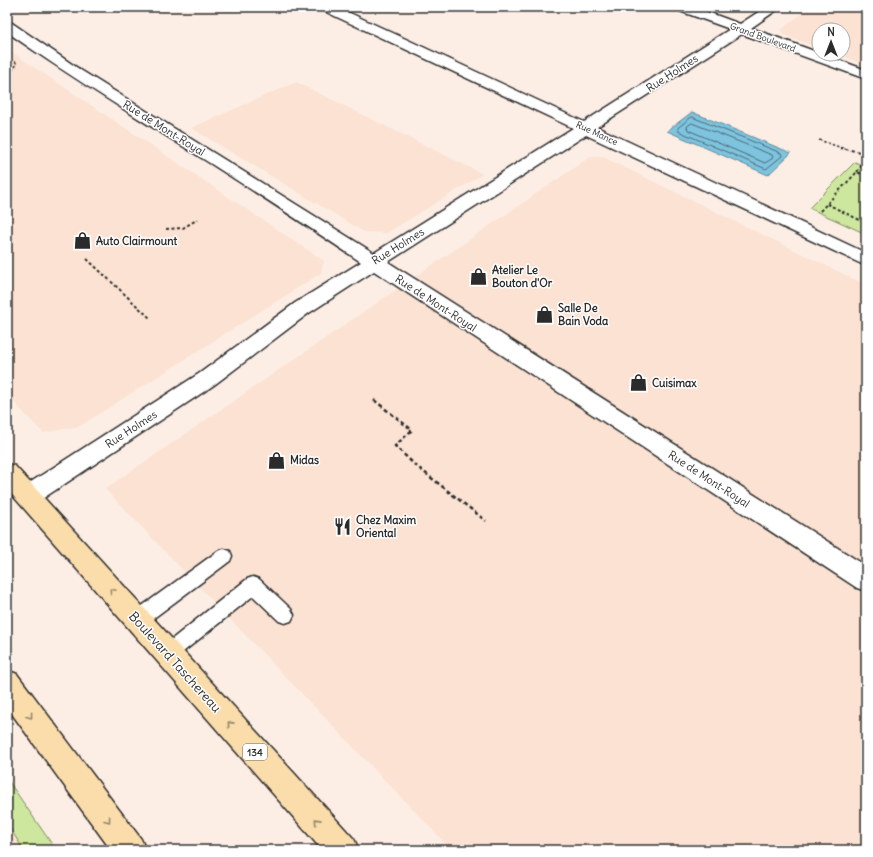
<svg xmlns="http://www.w3.org/2000/svg" width="873" height="857" viewBox="0 0 873 857" font-family="Delius,sans-serif">
<style>
.built{fill:#fbe2d2}
.green{fill:#cee79e;stroke:#7c8964}
.water{fill:#7ec4df;stroke:#5d8797}
.lines{fill:none;stroke-linecap:round;stroke-linejoin:round}
.shore{stroke:#4c6873;stroke-width:1}
.lane-casing{stroke:#2b2b2b;stroke-width:3}
.street-casing{stroke:#2b2b2b;stroke-width:3}
.primary-casing{stroke:#2b2b2b;stroke-width:3}
.path-far2{stroke:#2b2b2b;stroke-width:1.5;stroke-dasharray:2.5 2;stroke-linecap:butt}
.path-far1{stroke:#2b2b2b;stroke-width:2;stroke-dasharray:3 2.5;stroke-linecap:butt}
.path{stroke:#2b2b2b;stroke-width:2.5;stroke-dasharray:4 3;stroke-linecap:butt}
.lane{fill:#fff;fill-rule:evenodd}
.street{fill:#fff;fill-rule:evenodd}
.primary{fill:#fbddab;fill-rule:evenodd}
.oneway{stroke:#93846b}
.labels{text-anchor:middle;dominant-baseline:central;stroke-width:3;stroke-linejoin:round;paint-order:stroke}
.far-street-label{font-size:9px;fill:#2b2b2b;stroke:#fff}
.shield{fill:#fff;stroke:#6b6b6b;stroke-width:1}
.shield-label{font-size:10px;font-weight:bold;fill:#2b2b2b}
.street-label{font-size:11px;fill:#2b2b2b;stroke:#fff}
.poi-label{font-size:11px;font-weight:bold;fill:#2b2b2b;stroke:#fff;text-anchor:start}
.near-street-label{font-size:13px;fill:#2b2b2b;stroke:#fff}
</style>
<rect width="100%" height="100%" fill="#fdeee5"/>
<filter id="ink" filterUnits="userSpaceOnUse"><feTurbulence type="fractalNoise" baseFrequency=".025" numOctaves="2"/><feDisplacementMap in="SourceGraphic" scale="8" xChannelSelector="R" yChannelSelector="G"/><feConvolveMatrix kernelMatrix="1 2 1 2 8 2 1 2 1" color-interpolation-filters="sRGB"/></filter>
<g filter="url(#ink)">
<!-- built -->
<g class="built">
<path d="M810,7H866V65L836,54H843V30H819V48L783,35L781,30Z"/>
<path d="M7,49L324,261L321,273L80,426L43,433L7,395Z"/>
<path d="M296,82L483,174L387,233L364,232L191,128Z"/>
<path d="M590,157H603L866,285V850H452L105,489Z"/>
<path d="M7,815L30,850H7Z"/>
</g>
<!-- green -->
<g class="green">
<path d="M855,162L866,167V234L809,208Z"/>
<path d="M7,779L56,850H24L7,824Z"/>
</g>
<!-- water -->
<path class="water" d="M692,112L791,153L768,175L667,131Z"/>
<g class="lines">
<!-- shore -->
<g class="shore">
<path d="M692,117L781,153L782,156L766,169L678,131V128Z"/>
<path d="M692,123L772,155L773,158L765,163L688,130L687,127Z"/>
</g>
<defs>
<g id="lane">
<path d="M224,549L230,551L232,556L230,561L143,626L137,628L131,626L128,620L131,614L218,551Z"/>
<path d="M253,577L259,579L291,609L294,615L291,621L285,623L279,621L253,596L173,660L167,663L161,660L158,654L161,648L247,579Z"/>
</g>
<path id="street" d="M321,7H337L584,122L730,29L677,10L676,7H694L740,24L766,7H781L751,28L866,70V79L742,34L597,127L866,253V266L586,135L388,262L866,566V591L857,588L374,271L309,313L214,385L36,503L28,506L20,503L16,496L20,489L200,373L295,303L361,262C313,230 265,198 216,167C146,123 75,80 7,32V22L12,23L82,71L374,253L573,128L322,10Z"/>
<g id="primary">
<path d="M7,464L15,466L354,839L359,850H322L7,489Z"/>
<path d="M7,670L17,674L141,839L146,850H111L7,707Z"/>
</g>
</defs>
<!-- lane casing -->
<use href="#lane" class="lane-casing"/>
<!-- street casing -->
<use href="#street" class="street-casing"/>
<!-- primary casing -->
<use href="#primary" class="primary-casing"/>
<!-- path-far2 -->
<g class="path-far2">
<path d="M7,78L17,64L14,60"/>
<path d="M819,140L845,149"/>
</g>
<!-- path-far1 -->
<g class="path-far1">
<path d="M840,148L866,153"/>
<path d="M857,172L866,159"/>
<path d="M827,204L866,223"/>
<path d="M820,211L857,172L866,176"/>
<path d="M166,229L183,228L198,219"/>
<path d="M87,259L150,318"/>
</g>
<!-- path -->
<path class="path" d="M374,400L412,430L395,446L415,465L486,521"/>
<!-- lane -->
<use href="#lane" class="lane"/>
<!-- street -->
<use href="#street" class="street"/>
<!-- primary -->
<use href="#primary" class="primary"/>
</g>
<!-- one-way arrows -->
<defs><path id="oneway-chevron" d="M-2-3.5L2.5 0L-2 3.5" fill="none" stroke-width="1.6" stroke-linecap="round" stroke-linejoin="round"/></defs>
<g class="oneway">
<use href="#oneway-chevron" transform="translate(112 591) rotate(-131)"/>
<use href="#oneway-chevron" transform="translate(30 716) rotate(53)"/>
<use href="#oneway-chevron" transform="translate(230 724) rotate(-132)"/>
<use href="#oneway-chevron" transform="translate(108 820) rotate(53)"/>
<use href="#oneway-chevron" transform="translate(317 821) rotate(-132)"/>
</g>
</g>
<!-- icons -->
<defs>
<symbol id="shop-bare" viewBox="-9 -9 18 18"><path d="M-5-2.5h2.3a2.7 3.5 0 0 1 5.4 0H5L5.5 6h-11ZM-1.5-2.5h3a1.5 2.3 0 0 0-3 0Z" fill="#2b2b2b" stroke="#fff" stroke-width="2.5" paint-order="stroke"/></symbol>
<symbol id="restaurant-bare" viewBox="-9 -9 18 18"><path d="M-5-6h1v4h1v-4h1v4h1v-4h1v5L-1.5 .5V6h-2V.5L-5-1ZM5-6V6H3V1.5H1.5Q1.5-4 5-6Z" fill="#2b2b2b" stroke="#fff" stroke-width="2.5" paint-order="stroke"/></symbol>
</defs>
<g fill-rule="evenodd">
<use href="#shop-bare" x="70" y="228" width="25" height="25"/>
<use href="#shop-bare" x="466" y="264" width="25" height="25"/>
<use href="#shop-bare" x="532" y="302" width="25" height="25"/>
<use href="#shop-bare" x="626" y="370" width="25" height="25"/>
<use href="#shop-bare" x="264" y="448" width="25" height="25"/>
<use href="#restaurant-bare" x="330" y="514" width="25" height="25"/>
</g>
<g class="labels">
<!-- far-street labels -->
<g class="far-street-label">
<text transform="translate(763 37) rotate(20)">Grand Boulevard</text>
<text transform="translate(597 133) rotate(25)">Rue Mance</text>
</g>
<!-- shield labels -->
<rect class="shield" x="243" y="744" width="24" height="16" rx="3"/>
<g class="shield-label">
<text x="255" y="752">134</text>
</g>
<!-- street labels -->
<g class="street-label">
<text transform="translate(672 73) rotate(-33)">Rue Holmes</text>
<text transform="translate(164 128) rotate(32)">Rue de Mont-Royal</text>
<text transform="translate(398 246) rotate(-32)">Rue Holmes</text>
<text transform="translate(436 303) rotate(33)">Rue de Mont-Royal</text>
<text transform="translate(131 429) rotate(-33)">Rue Holmes</text>
<text transform="translate(709 479) rotate(33)">Rue de Mont-Royal</text>
</g>
<!-- poi labels -->
<g class="poi-label">
<text x="96" y="241">Auto Clairmount</text>
<text x="492" y="270">Atelier Le<tspan x="492" dy="13">Bouton d'Or</tspan></text>
<text x="558" y="308">Salle De<tspan x="558" dy="13">Bain Voda</tspan></text>
<text x="652" y="383">Cuisimax</text>
<text x="290" y="460">Midas</text>
<text x="356" y="520">Chez Maxim<tspan x="356" dy="13">Oriental</tspan></text>
</g>
<!-- near-street labels -->
<g class="near-street-label">
<text transform="translate(175 662) rotate(48)">Boulevard Taschereau</text>
</g>
</g>
<!-- margin -->
<rect width="873" height="857" fill="none" stroke="#fff" stroke-width="24"/>
<rect x="12" y="12" width="849" height="833" fill="none" stroke="#2b2b2b" stroke-width="1.5" filter="url(#ink)"/>
<!-- north arrow -->
<g transform="translate(831 42)"><circle r="19" fill="#ffffff" stroke="#aaaaaa"/>
<path d="M0-3L7 15L0 10L-7 15Z" fill="#2b2b2b"/>
<text y="-6" font-size="11" font-weight="bold" text-anchor="middle" fill="#2b2b2b">N</text>
</g>
</svg>
